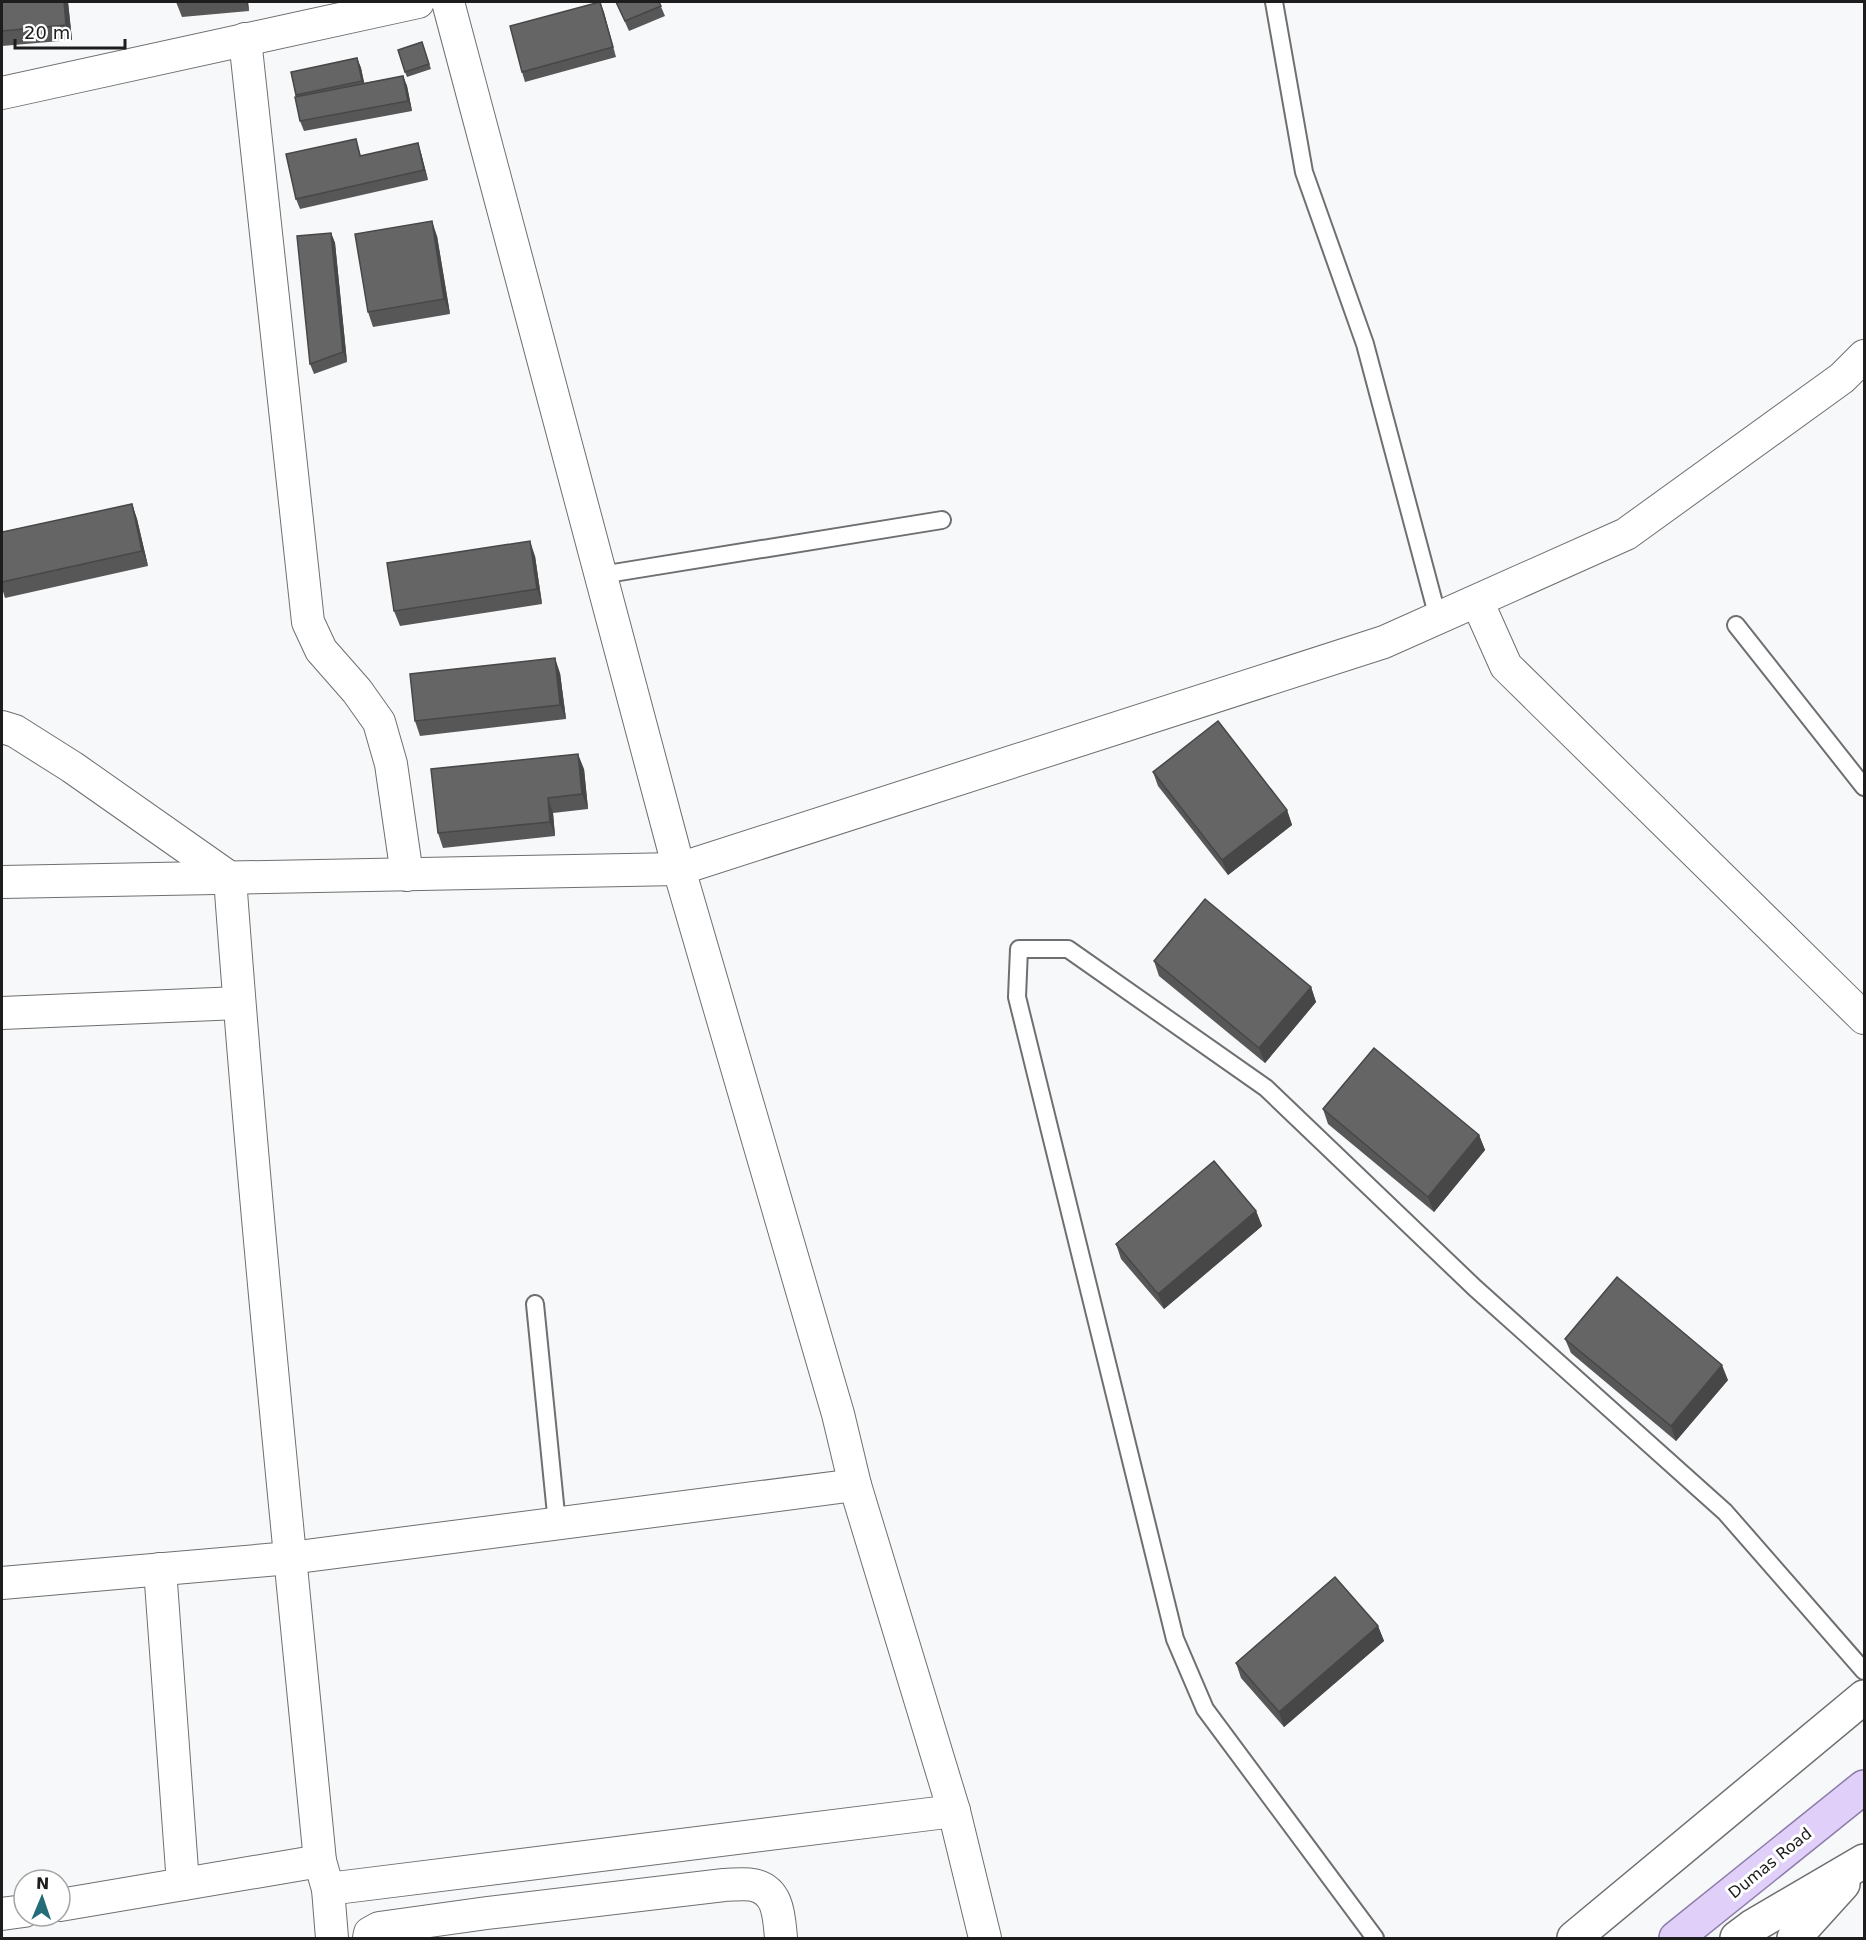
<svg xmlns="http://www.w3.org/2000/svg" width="1866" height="1940" viewBox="0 0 1866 1940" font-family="'DejaVu Sans',sans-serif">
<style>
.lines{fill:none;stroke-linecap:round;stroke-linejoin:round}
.service-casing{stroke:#6e6f70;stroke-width:20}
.minor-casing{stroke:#6e6f70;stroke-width:34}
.tertiary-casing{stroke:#6e6f70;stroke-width:36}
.secondary-casing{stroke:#6e6f70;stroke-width:36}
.primary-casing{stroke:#8d7caa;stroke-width:36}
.service{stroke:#fff;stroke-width:16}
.minor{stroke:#fff;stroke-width:32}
.tertiary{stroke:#fff;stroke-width:33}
.secondary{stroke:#fff;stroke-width:33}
.primary{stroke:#dfcff9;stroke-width:33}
.wall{fill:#575758}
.shaded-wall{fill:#474747}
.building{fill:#656566;stroke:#474747;stroke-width:1.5}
.labels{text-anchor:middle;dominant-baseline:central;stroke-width:6;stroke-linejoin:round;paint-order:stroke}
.street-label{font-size:16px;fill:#1d1d1e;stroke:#fff}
</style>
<rect width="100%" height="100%" fill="#f7f8f9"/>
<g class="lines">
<defs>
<g id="service">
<path d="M1274,2L1304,172L1365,344L1438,618"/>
<path d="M601,575L942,520"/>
<path d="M1736,625L1864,787"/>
<path d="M535,1304L557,1524"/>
<path d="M1375,1938L1205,1709L1175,1639L1017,997L1019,949H1068L1266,1088L1475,1288L1725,1512L1864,1671"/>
</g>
<g id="minor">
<path d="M448,2L679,869L838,1414L855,1485L954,1811L985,1938"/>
<path d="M245,39L308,622L321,650L357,691L379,722L391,764L407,875"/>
<path d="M2,93L418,2"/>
<path d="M1477,601L1506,666L1864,1018"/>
<path d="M2,727L15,731L72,767L230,878C254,1206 288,1534 320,1861L328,1889L332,1938"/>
<path d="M2,882L679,869L1384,642L1626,534L1842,378L1864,356"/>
<path d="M2,1013L239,1003"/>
<path d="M160,1569L183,1884"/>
<path d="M2,1583L290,1558L855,1485"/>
<path d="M328,1889L954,1811"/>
<path d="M60,1905L320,1861"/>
<path d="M2,1914L24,1911"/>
<path d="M369,1938L370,1933L379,1928L487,1913L724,1885C733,1885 744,1883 753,1885C779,1890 779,1917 781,1938"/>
</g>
<path id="tertiary" d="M1574,1938L1864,1697"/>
<g id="secondary">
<path d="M1737,1938L1753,1926L1864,1861"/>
<path d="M1794,1938L1843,1884"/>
</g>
<path id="primary" d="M1676,1938L1864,1787"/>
</defs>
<!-- service casing -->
<use href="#service" class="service-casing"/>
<!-- minor casing -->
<use href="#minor" class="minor-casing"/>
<!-- tertiary casing -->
<use href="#tertiary" class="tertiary-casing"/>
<!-- secondary casing -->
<use href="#secondary" class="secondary-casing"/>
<!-- primary casing -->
<use href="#primary" class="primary-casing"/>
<!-- service -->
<use href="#service" class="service"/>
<!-- minor -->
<use href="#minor" class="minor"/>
<!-- tertiary -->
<use href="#tertiary" class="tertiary"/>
<!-- secondary -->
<use href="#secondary" class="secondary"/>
<!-- primary -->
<use href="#primary" class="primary"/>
</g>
<!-- wall -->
<g class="wall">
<path d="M2,2H68L72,40L2,46Z"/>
<path d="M176,2H248L249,11L182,17Z"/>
<path d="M600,2L616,57L525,82L522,72Z"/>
<path d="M616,2H659L665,16L629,31Z"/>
<path d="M422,42L431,69L407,77L405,72Z"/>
<path d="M357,58L361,68L364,83L403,76L407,86L412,111L304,131L300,121L296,97L291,72Z"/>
<path d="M356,139L361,156L421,153L428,180L300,209L296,199Z"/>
<path d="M331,233L335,243L347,362L314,374L310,364Z"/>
<path d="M437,236L450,314L373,327L368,312Z"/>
<path d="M132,504L137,519L148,566L5,598L2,588V532Z"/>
<path d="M535,556L542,604L400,626L394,611Z"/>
<path d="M560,673L566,719L420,736L415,721Z"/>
<path d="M584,769L588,809L553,813L555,836L443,848L438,833Z"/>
<path d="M1153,772L1287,810L1292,825L1228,875L1158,786Z"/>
<path d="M1154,961L1311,987L1316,1002L1265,1063L1159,976Z"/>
<path d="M1323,1109L1479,1135L1485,1150L1434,1212L1328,1124Z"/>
<path d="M1256,1211L1262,1226L1164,1309L1121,1259L1116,1244Z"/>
<path d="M1565,1339L1728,1380L1676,1441L1571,1353Z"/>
<path d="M1378,1626L1384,1641L1284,1727L1241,1678L1236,1663Z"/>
</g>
<!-- shaded-wall -->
<g class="shaded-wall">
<path d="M64,2H68L72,40L66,25Z"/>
<path d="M246,2H248L249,11Z"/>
<path d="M600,2L604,12L616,57L613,47Z"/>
<path d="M357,58L361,68L366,91L362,81Z"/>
<path d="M403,76L407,86L412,111L408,101Z"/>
<path d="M418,143L421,153L428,180L424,170Z"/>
<path d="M432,221L437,236L450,314L444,299Z"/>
<path d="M331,233L335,243L347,362L343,352Z"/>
<path d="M132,504L137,519L148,566L142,551Z"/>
<path d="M530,541L535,556L542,604L537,589Z"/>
<path d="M555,658L560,673L566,719L560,705Z"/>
<path d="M578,754L584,769L588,809L582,794Z"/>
<path d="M548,798L553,813L555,836L550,822Z"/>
<path d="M1287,810L1292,825L1228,875L1222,860Z"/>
<path d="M1311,987L1316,1002L1265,1063L1259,1048Z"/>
<path d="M1479,1135L1485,1150L1434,1212L1428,1197Z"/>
<path d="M1256,1211L1262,1226L1164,1309L1158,1294Z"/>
<path d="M1722,1365L1728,1380L1676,1441L1671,1426Z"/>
<path d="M1378,1626L1384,1641L1284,1727L1279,1712Z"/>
</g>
<!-- building -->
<g class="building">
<path d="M2,2H64L66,25L2,31Z"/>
<path d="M600,2L613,47L522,72L510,26Z"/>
<path d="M616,2H659L661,6L625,21Z"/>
<path d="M422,42L429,64L405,72L398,50Z"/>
<path d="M357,58L362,81L296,95L291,72Z"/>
<path d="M403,76L408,101L300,121L295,97Z"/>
<path d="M356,139L360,156L418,143L424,170L296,199L286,154Z"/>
<path d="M432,221L444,299L368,312L355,234Z"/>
<path d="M331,233L343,352L310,364L297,236Z"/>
<path d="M132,504L142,551L2,582V532Z"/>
<path d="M530,541L537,589L394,611L387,563Z"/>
<path d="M555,658L560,705L415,721L410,674Z"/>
<path d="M1218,721L1287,810L1222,860L1153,772Z"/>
<path d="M578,754L582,794L548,798L550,822L438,833L431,769Z"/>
<path d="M1205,899L1311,987L1259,1048L1154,961Z"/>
<path d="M1374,1048L1479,1135L1428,1197L1323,1109Z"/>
<path d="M1214,1161L1256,1211L1158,1294L1116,1244Z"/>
<path d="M1617,1277L1722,1365L1671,1426L1565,1339Z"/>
<path d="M1335,1577L1378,1626L1279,1712L1236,1663Z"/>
</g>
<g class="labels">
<!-- street labels -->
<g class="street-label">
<text transform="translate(1770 1863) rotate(-39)">Dumas Road</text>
</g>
</g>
<!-- border -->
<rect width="1866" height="1940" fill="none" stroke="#1d1d1e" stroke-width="6"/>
<!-- north arrow -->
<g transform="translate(42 1898) rotate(2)"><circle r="28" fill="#ffffff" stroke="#a5a5a5" stroke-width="1.5"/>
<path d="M0-4.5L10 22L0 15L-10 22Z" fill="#246d78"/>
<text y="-9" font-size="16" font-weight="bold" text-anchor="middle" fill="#1d1d1e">N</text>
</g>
<!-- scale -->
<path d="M15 39v9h110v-9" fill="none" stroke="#1d1d1e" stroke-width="3"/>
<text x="24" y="39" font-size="18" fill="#1d1d1e" stroke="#ffffff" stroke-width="4.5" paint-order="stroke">20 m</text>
</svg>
